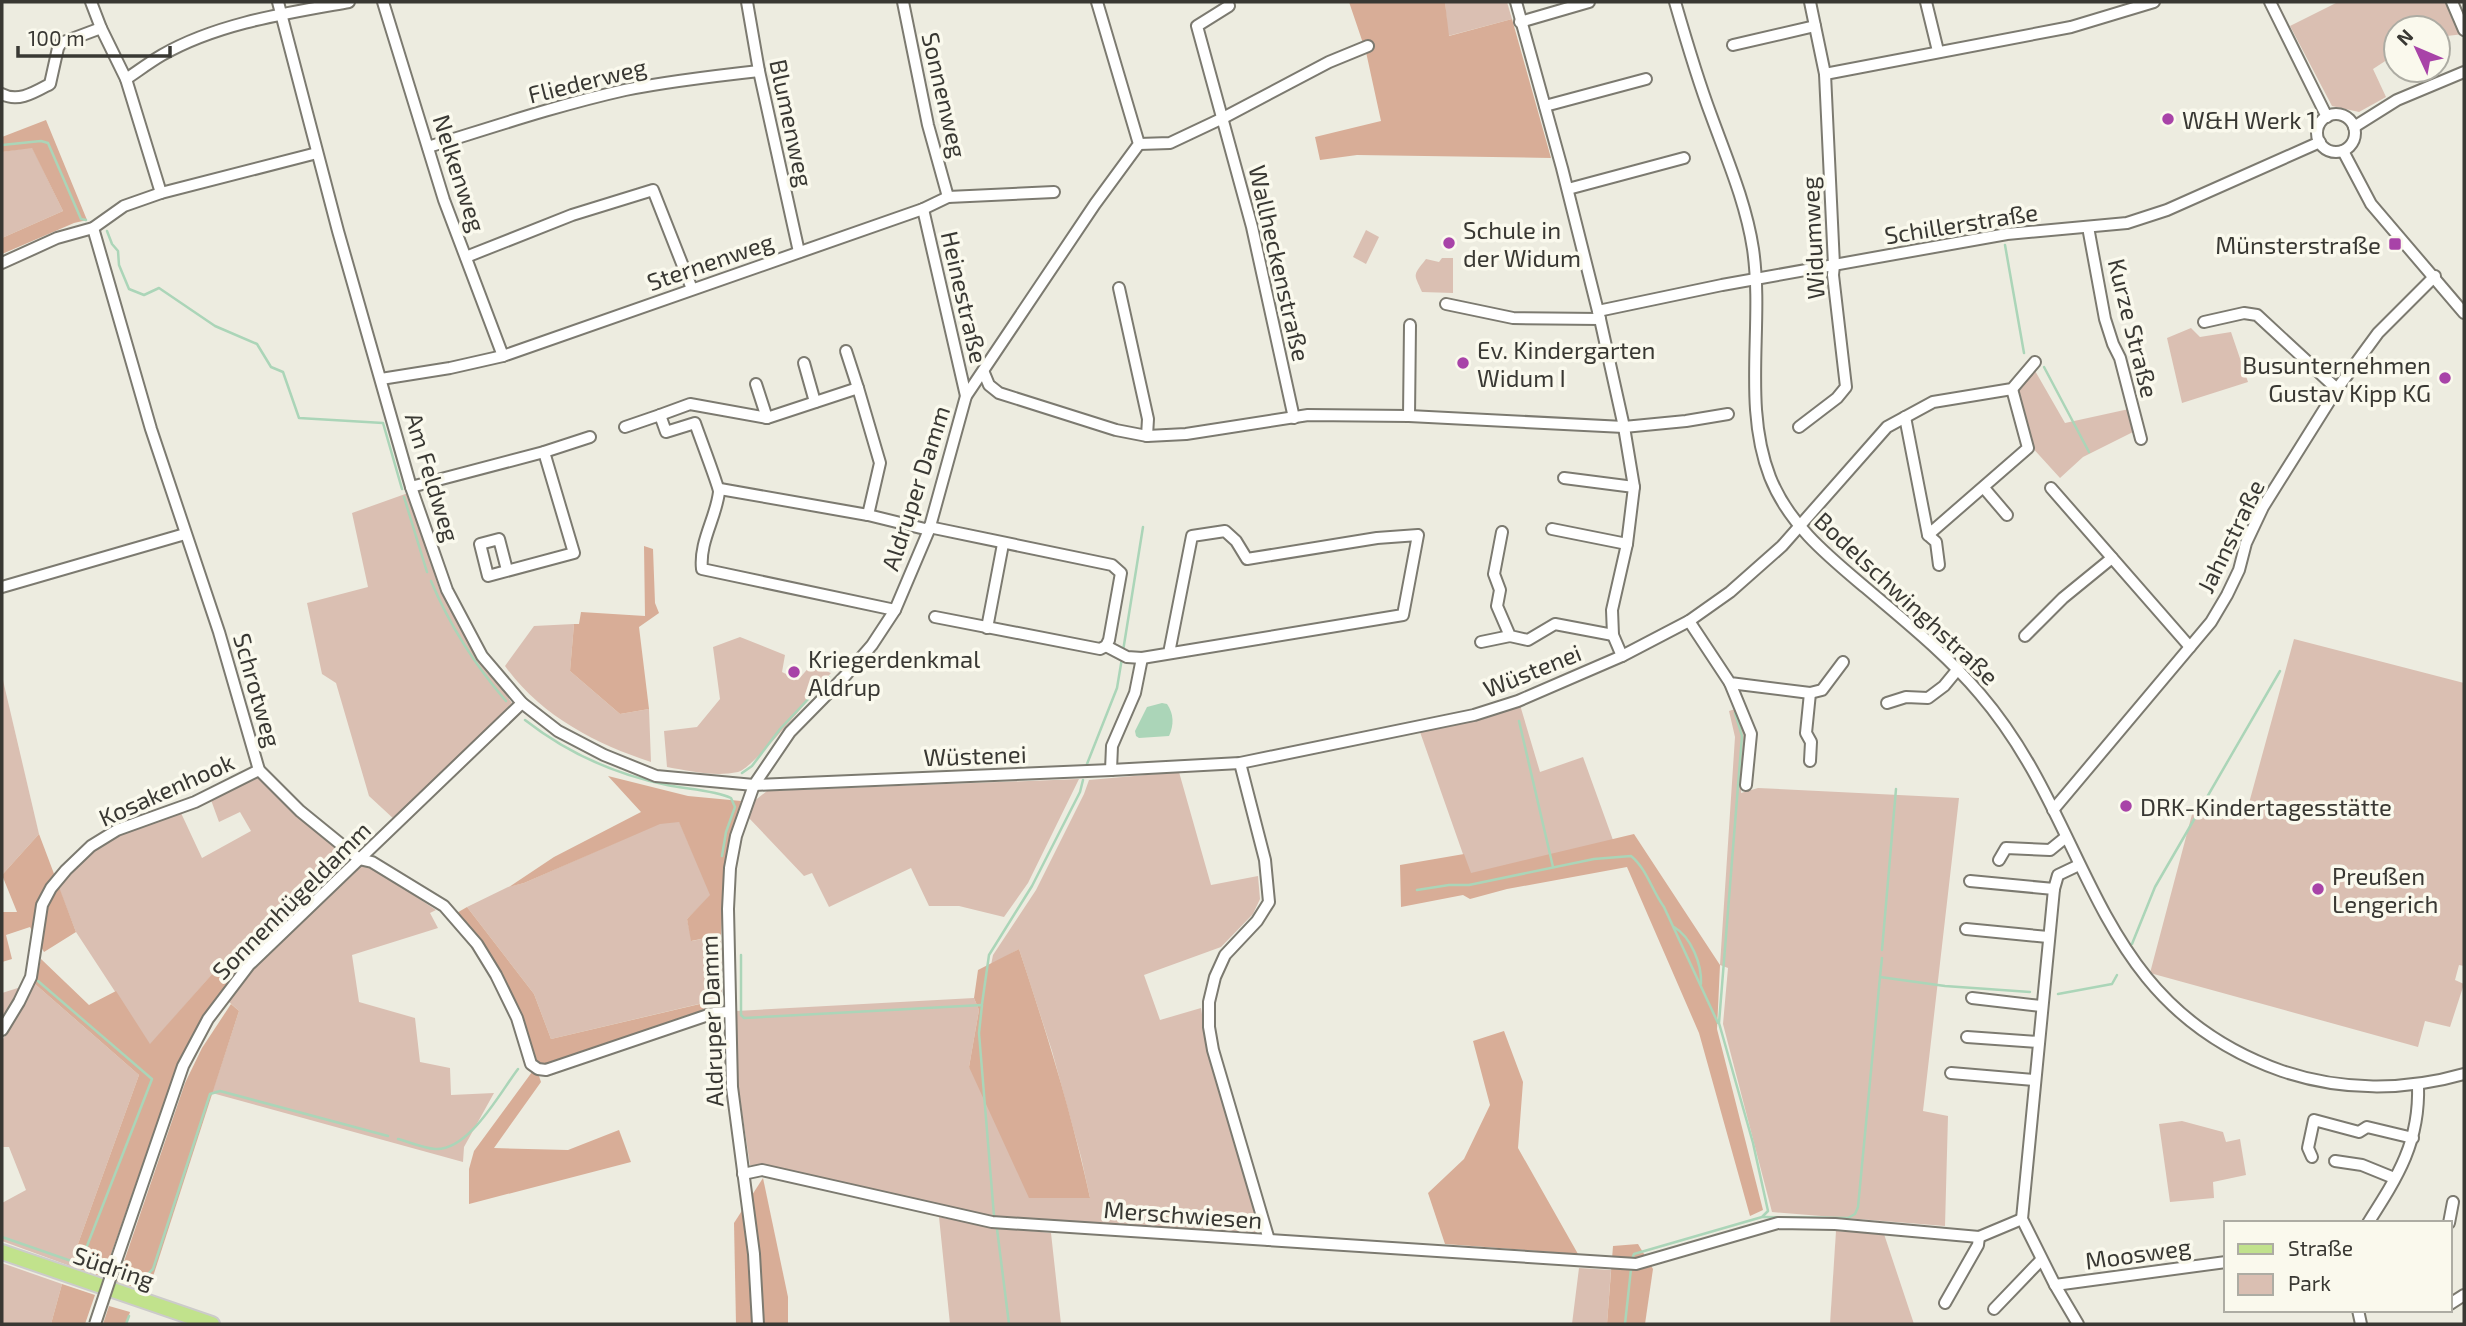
<svg xmlns="http://www.w3.org/2000/svg" width="2466" height="1326" viewBox="0 0 2466 1326" font-family="'Exo 2',sans-serif">
<style>
.green{fill:#dabfb2}
.forest{fill:#d8ad97}
.water{fill:#abd5b8}
.lines{fill:none;stroke-linecap:round;stroke-linejoin:round}
.stream{stroke:#abd5b8;stroke-width:2.5}
.minor-casing{stroke:#7c7a70;stroke-width:14}
.major-casing{stroke:#cccbca;stroke-width:18}
.minor{stroke:#fff;stroke-width:10}
.major{stroke:#c1e28c;stroke-width:14}
.minor-bridge-casing{stroke:#7c7a70;stroke-width:14;stroke-linecap:butt}
.minor-bridge{stroke:#fff;stroke-width:10}
.poi-dot{fill:#a843a8;stroke:#faf9ed;stroke-width:2.5}
.labels{text-anchor:middle;dominant-baseline:central;stroke-width:7;stroke-linejoin:round;paint-order:stroke}
.street-label{font-size:24px;fill:#393833;stroke:#faf9ed}
.poi-label{font-size:24px;fill:#393833;stroke:#faf9ed;text-anchor:start}
</style>
<rect width="100%" height="100%" fill="#edece0"/>
<!-- green -->
<g class="green">
<path d="M1445,2H1507L1512,19L1448,36Z"/>
<path d="M2338,2H2451L2464,34L2438,37V28H2396V54L2373,69L2386,97L2359,112L2332,106L2290,26Z"/>
<path d="M32,147L63,211L2,238V152Z"/>
<path d="M1366,230L1379,237L1366,264L1353,257Z"/>
<path d="M1442,258H1453V293L1422,292C1414,273 1412,277 1426,259L1439,262Z"/>
<path d="M2191,328L2200,337L2231,332L2248,382L2182,403L2167,338Z"/>
<path d="M2034,369L2065,423L2129,409L2135,431L2083,457L2060,478L2030,445L2015,390Z"/>
<path d="M408,493L440,591L477,656L512,703L395,820L369,796L336,683L322,674L307,603L368,587L352,513Z"/>
<path d="M574,624L570,671L620,714L649,709L651,762C595,744 540,715 505,666L534,626Z"/>
<path d="M740,637L785,655L782,672L798,680L811,665L831,673C816,690 754,768 738,772C715,777 690,771 667,767L664,731L697,727L720,699L713,647Z"/>
<path d="M2294,639L2464,683V966L2459,965L2455,980L2464,984L2450,1027L2425,1021L2418,1047L2150,973L2195,803L2246,814Z"/>
<path d="M2,676L39,834L2,875Z"/>
<path d="M1520,705L1540,772L1583,757L1613,840L1470,874L1420,732Z"/>
<path d="M1735,709L1746,735L1741,793L1758,788L1959,798L1923,1111L1948,1116L1945,1226L1772,1212L1723,1024L1728,968L1720,965L1735,737L1729,711Z"/>
<path d="M1179,772L1211,885L1258,876L1260,899L1253,914L1221,947L1144,975L1160,1020L1201,1008L1207,1046L1263,1236L987,1216L763,1166L750,1165L738,1086L736,1011L974,998L979,1010L969,1067L1090,1198L1081,1157L1052,1051L1019,949L991,965L993,955L1036,890L1084,794L1089,780Z"/>
<path d="M258,778L297,816L351,860L249,959L236,947L150,1045L76,932L58,886L94,850L122,833L181,813L202,858L251,831L240,812L219,822L211,800Z"/>
<path d="M1079,779L1028,883L1004,917L959,906H929L911,868L829,907L812,873L804,876L748,817L753,802L767,791Z"/>
<path d="M679,821L711,895L687,919L692,941L721,935L722,995L703,1010V1003L551,1039L534,994L467,907L508,887L524,883L660,823Z"/>
<path d="M361,866L373,868L436,910L430,913L438,928L352,955L359,1002L415,1018L420,1062L450,1068L451,1095L494,1093L464,1147L463,1162L212,1093L239,1011L228,1001L256,966Z"/>
<path d="M35,984L139,1075L70,1266L2,1241V1203L26,1190L9,1147H2V1041Z"/>
<path d="M21,987L2,1018V993Z"/>
<path d="M2182,1121L2223,1132L2226,1142L2240,1139L2246,1175L2213,1182L2214,1198L2170,1202L2159,1124Z"/>
<path d="M939,1217L986,1226L1051,1233L1061,1324H950Z"/>
<path d="M1836,1231L1884,1234L1914,1324H1830Z"/>
<path d="M2,1263L62,1284L51,1324H2Z"/>
<path d="M1579,1268L1611,1270L1607,1324H1572Z"/>
</g>
<!-- forest -->
<g class="forest">
<path d="M1349,2H1445L1449,36L1512,19L1551,158L1357,155L1320,160L1315,137L1381,121L1366,52Z"/>
<path d="M46,120L87,220L74,223L2,254V238L63,211L32,148L2,152V137Z"/>
<path d="M644,546L653,549L655,603L659,613L639,627L649,709L620,714L570,671L574,624H579L581,612L645,616Z"/>
<path d="M608,776L688,796L741,801L725,867L721,935L691,941L687,919L710,895L679,822L660,824L524,883L509,887L554,857L641,812Z"/>
<path d="M39,834L76,932L44,952L30,927L6,935L12,959L2,962V912H17L2,875Z"/>
<path d="M1634,834L1720,965L1717,1029L1763,1210L1750,1216L1699,1033L1627,867L1507,889L1470,899L1463,895L1401,907L1400,865L1464,854L1471,873Z"/>
<path d="M467,907L534,994L551,1039L704,1003L703,1010L689,1018L543,1066L536,1060L522,1015L485,946L455,914Z"/>
<path d="M237,946L249,959L195,1032L178,1063L103,1277L70,1266L139,1075L35,984L41,959L89,1005L116,991L150,1044Z"/>
<path d="M1019,949C1046,1031 1072,1114 1090,1198H1029L969,1067L979,1010L974,998L978,970Z"/>
<path d="M231,1004L239,1011L148,1292L117,1282L185,1083L202,1048Z"/>
<path d="M1504,1031L1523,1082L1518,1148L1578,1254L1445,1244L1428,1193L1464,1159L1490,1105L1473,1041Z"/>
<path d="M532,1072L538,1073L541,1082L494,1148L568,1150L619,1130L631,1162L469,1204V1169L474,1151Z"/>
<path d="M763,1178L788,1297V1324H736L734,1223Z"/>
<path d="M1638,1244L1653,1269L1645,1324H1607L1613,1246Z"/>
<path d="M62,1284L95,1295L85,1324H51Z"/>
<path d="M109,1306L130,1312L126,1324H103Z"/>
</g>
<!-- water -->
<path class="water" d="M1162,703L1167,704C1174,714 1174,725 1169,736L1139,738L1136,736L1135,731L1147,707Z"/>
<g class="lines">
<!-- stream -->
<g class="stream">
<path d="M2,145L41,141L48,143L81,219L86,220"/>
<path d="M107,231L112,244L118,251L119,265L129,289L144,295L159,288L215,326L257,344L271,367L283,372L299,418L383,423L402,489"/>
<path d="M2005,245L2024,353"/>
<path d="M2044,367L2089,452"/>
<path d="M404,497L427,572"/>
<path d="M431,581C450,626 474,664 506,701"/>
<path d="M1123,651L1143,527"/>
<path d="M525,720C567,753 614,774 667,785C685,789 715,790 731,798L735,807L726,832L722,856"/>
<path d="M1519,721L1553,867"/>
<path d="M1087,764L1117,688L1122,658"/>
<path d="M742,773L752,766L780,729L829,677"/>
<path d="M1417,890L1449,885H1469L1594,859L1631,856C1647,869 1652,891 1664,907L1718,1023"/>
<path d="M1674,927C1691,937 1702,964 1701,984"/>
<path d="M2132,944L2155,887L2280,671"/>
<path d="M1882,950L1896,789"/>
<path d="M741,955V1015L744,1018L982,1005L979,1033L994,1216"/>
<path d="M1880,977L1882,958"/>
<path d="M2058,994L2112,984L2117,975"/>
<path d="M982,1004L989,955L1032,886L1080,792L1083,780"/>
<path d="M398,1139C409,1142 423,1148 435,1149C469,1151 499,1094 518,1069"/>
<path d="M1763,1217L1848,1218L1855,1214L1858,1207L1880,977L1945,986L2030,992"/>
<path d="M997,1229L1009,1324"/>
<path d="M2,1237L80,1264L152,1079L38,981"/>
<path d="M1631,1262L1634,1254L1762,1217L1768,1211L1753,1143L1719,1023L1742,736L1735,713"/>
<path d="M141,1281L153,1269L210,1094L220,1091L388,1136"/>
<path d="M126,1324L129,1316"/>
<path d="M1625,1324L1631,1269"/>
</g>
<defs>
<g id="minor">
<path d="M91,2L101,28L126,79L161,193"/>
<path d="M278,2L338,231L411,487L447,590L482,656L522,703L558,731L604,755L656,776L754,785L1111,770L1240,763L1474,715L1518,701L1622,656L1689,621L1730,592L1782,546L1887,427L1933,402L2012,389L2035,362"/>
<path d="M383,2L444,200L503,356"/>
<path d="M747,2L759,71L799,252"/>
<path d="M903,2L928,125L948,197"/>
<path d="M1516,2L1562,168L1600,319L1624,427L1634,487L1627,544L1612,610L1613,635L1622,656"/>
<path d="M1675,2C1686,40 1697,78 1711,115C1727,159 1746,203 1753,249C1764,325 1742,405 1770,477C1789,525 1828,556 1866,588C1906,622 1946,654 1980,694C2095,828 2088,1003 2282,1071C2341,1091 2405,1091 2464,1074"/>
<path d="M1926,2L1938,51"/>
<path d="M2270,2L2327,117"/>
<path d="M2452,2L2464,30"/>
<path d="M1229,6L1197,26L1252,227L1294,418"/>
<path d="M1520,22L1589,2"/>
<path d="M1733,45L1815,26"/>
<path d="M1825,74L2071,27L2154,2"/>
<path d="M126,79C138,71 150,62 162,55C218,23 287,13 349,2"/>
<path d="M2,94C18,103 35,92 50,84L58,48L61,43L101,28"/>
<path d="M1545,106L1646,79"/>
<circle cx="2336" cy="133" r="19"/>
<path d="M2354,127L2397,100L2464,72"/>
<path d="M1139,144L1170,143L1223,118L1329,62L1368,46"/>
<path d="M428,147C493,127 558,105 625,90C669,81 714,76 759,71"/>
<path d="M2343,151L2371,204L2464,313"/>
<path d="M1568,189L1684,158"/>
<path d="M923,209L966,396"/>
<path d="M2088,227L2105,319L2113,344L2120,358L2141,439"/>
<path d="M93,228L151,429L219,632L259,770L300,811L359,859L372,862L444,906L477,944L496,975L517,1018L531,1064L538,1069L546,1070L714,1013L728,1012"/>
<path d="M466,257L572,215L653,190L692,289"/>
<path d="M2,263L57,238L93,228L124,206L161,193L317,153"/>
<path d="M1119,288L1148,419L1147,436"/>
<path d="M1446,304L1513,318L1600,319"/>
<path d="M1598,311L1722,285L2007,234L2127,223L2167,210L2320,142"/>
<path d="M2204,322L2244,313L2257,315L2337,389"/>
<path d="M846,351L858,388"/>
<path d="M804,363L815,402"/>
<path d="M984,373L989,385L999,393L1116,430L1147,436L1186,434L1308,415L1409,416L1624,427L1686,421L1728,414"/>
<path d="M381,379L450,368L503,356L923,209L948,197L1054,192"/>
<path d="M756,384L767,418"/>
<path d="M660,415L690,404L767,418L858,388L880,463L868,515"/>
<path d="M1409,416L1410,325"/>
<path d="M1905,417L1928,535L2028,448L2012,389"/>
<path d="M625,427L660,415L666,432L695,423C699,435 719,487 719,492C716,518 699,542 702,569L895,610"/>
<path d="M1799,427L1837,398L1846,387L1833,275L1834,265L1825,74L1810,2"/>
<path d="M1564,478L1634,487"/>
<path d="M411,487L544,452L590,437"/>
<path d="M1984,488L2007,515"/>
<path d="M2051,488L2190,647"/>
<path d="M720,489L868,515L929,530"/>
<path d="M929,527L1112,565L1121,573L1109,640L1106,646L1100,649L935,617"/>
<path d="M1552,529L1627,544"/>
<path d="M1502,532L1494,574L1500,590L1497,606L1510,636L1528,640L1555,624L1613,635"/>
<path d="M1928,535L1936,542L1939,565"/>
<path d="M507,570L499,539L480,544L488,576L574,553L544,452"/>
<path d="M2,587L185,534"/>
<path d="M1689,621L1730,683L1810,693L1822,690L1843,662"/>
<path d="M987,628L1003,544"/>
<path d="M2025,636L2063,598L2112,558"/>
<path d="M1481,642L1510,636"/>
<path d="M1106,646L1127,657L1142,658L1403,615L1418,535L1377,538L1247,559L1236,541L1225,531L1192,536L1169,653"/>
<path d="M1730,683L1751,734L1746,785"/>
<path d="M1887,703L1906,697L1928,698L1944,686L1958,669"/>
<path d="M1810,761L1811,742L1806,733L1810,693"/>
<path d="M1240,763L1265,860L1269,902L1257,921L1225,955L1215,977L1209,1002V1027L1213,1050L1269,1240"/>
<path d="M1111,770L1112,746L1135,693L1142,658"/>
<path d="M2053,810L2211,622L2227,595L2239,570L2246,543L2263,507L2337,389L2378,333L2435,276"/>
<path d="M1999,860L2006,848L2050,850L2066,837"/>
<path d="M1970,881L2054,889"/>
<path d="M1966,929L2048,937"/>
<path d="M1972,998L2041,1006"/>
<path d="M2,1030L19,1002L31,977L42,905L51,888L66,870L91,846L117,830L195,802L259,770"/>
<path d="M1967,1037L2039,1042"/>
<path d="M1951,1073L2034,1080"/>
<path d="M2312,1157L2308,1148L2314,1120L2359,1132L2367,1127L2413,1138"/>
<path d="M2335,1161L2362,1165L2394,1178"/>
<path d="M743,1174L762,1170L992,1222L1636,1264L1778,1223L1835,1224L1979,1237L2022,1219"/>
<path d="M2368,1223C2398,1176 2420,1142 2418,1085"/>
<path d="M2449,1223L2453,1202"/>
<path d="M117,1258L183,1066L208,1019L249,965L522,703"/>
<path d="M2055,1285L2226,1262"/>
<path d="M1945,1303L1978,1245L1979,1237"/>
<path d="M2450,1304L2464,1295"/>
<path d="M1994,1309L2041,1260"/>
<path d="M2358,1310L2361,1324"/>
<path d="M758,1324L754,1254L732,1087L728,909L730,868L736,836L754,785L790,732L846,675L872,645L895,610L929,530L966,396L1095,204L1139,144L1097,2"/>
<path d="M2078,1324L2055,1285L2022,1219L2054,889L2058,875L2079,865"/>
</g>
<path id="major" d="M2,1252L212,1324"/>
</defs>
<!-- minor casing -->
<use href="#minor" class="minor-casing"/>
<!-- major casing -->
<use href="#major" class="major-casing"/>
<!-- minor -->
<use href="#minor" class="minor"/>
<!-- major -->
<use href="#major" class="major"/>
<defs>
<path id="minor-bridge" d="M95,1324L117,1258"/>
</defs>
<!-- minor-bridge casing -->
<use href="#minor-bridge" class="minor-bridge-casing"/>
<!-- minor-bridge -->
<use href="#minor-bridge" class="minor-bridge"/>
</g>
<!-- markers -->
<g class="poi-dot">
<circle cx="2168" cy="119" r="7"/>
<circle cx="1449" cy="243" r="7"/>
<rect x="2388" y="237" width="14" height="14" rx="3.5"/>
<circle cx="1463" cy="363" r="7"/>
<circle cx="2445" cy="378" r="7"/>
<circle cx="794" cy="672" r="7"/>
<circle cx="2126" cy="806" r="7"/>
<circle cx="2318" cy="889" r="7"/>
</g>
<g class="labels">
<!-- street labels -->
<g class="street-label">
<text transform="translate(587 80) rotate(-14)">Fliederweg</text>
<text transform="translate(945 95) rotate(77)">Sonnenweg</text>
<text transform="translate(792 123) rotate(78)">Blumenweg</text>
<text transform="translate(460 173) rotate(72)">Nelkenweg</text>
<text transform="translate(1961 223) rotate(-9)">Schillerstraße</text>
<text transform="translate(1812 238) rotate(-93)">Widumweg</text>
<text transform="translate(710 261) rotate(-19)">Sternenweg</text>
<text transform="translate(1280 263) rotate(77)">Wallheckenstraße</text>
<text transform="translate(965 297) rotate(77)">Heinestraße</text>
<text transform="translate(2134 328) rotate(76)">Kurze Straße</text>
<text transform="translate(433 477) rotate(73)">Am Feldweg</text>
<text transform="translate(915 488) rotate(-72)">Aldruper Damm</text>
<text transform="translate(2230 536) rotate(-64)">Jahnstraße</text>
<text transform="translate(1907 598) rotate(43)">Bodelschwinghstraße</text>
<text transform="translate(1532 670) rotate(-22)">Wüstenei</text>
<text transform="translate(258 690) rotate(74)">Schrotweg</text>
<text transform="translate(975 755) rotate(-2)">Wüstenei</text>
<text transform="translate(166 789) rotate(-24)">Kosakenhook</text>
<text transform="translate(291 900) rotate(-45)">Sonnenhügeldamm</text>
<text transform="translate(711 1021) rotate(-92)">Aldruper Damm</text>
<text transform="translate(1183 1214) rotate(4)">Merschwiesen</text>
<text transform="translate(2138 1253) rotate(-8)">Moosweg</text>
<text transform="translate(114 1267) rotate(19)">Südring</text>
</g>
<!-- poi labels -->
<g class="poi-label">
<text x="2182" y="119">W&amp;H Werk 1</text>
<text x="1463" y="229">Schule in<tspan x="1463" dy="28">der Widum</tspan></text>
<text x="2381" y="244" text-anchor="end">Münsterstraße</text>
<text x="1477" y="349">Ev. Kindergarten<tspan x="1477" dy="28">Widum I</tspan></text>
<text x="2431" y="364" text-anchor="end">Busunternehmen<tspan x="2431" dy="28">Gustav Kipp KG</tspan></text>
<text x="808" y="658">Kriegerdenkmal<tspan x="808" dy="28">Aldrup</tspan></text>
<text x="2140" y="806">DRK-Kindertagesstätte</text>
<text x="2332" y="875">Preußen<tspan x="2332" dy="28">Lengerich</tspan></text>
</g>
</g>
<!-- border -->
<rect width="2466" height="1326" fill="none" stroke="#393833" stroke-width="7"/>
<!-- legend -->
<rect x="2224" y="1221" width="228" height="91" fill="#faf9ed" stroke="#adaca3" stroke-width="2"/>
<rect x="2238" y="1244" width="35" height="10" fill="#c1e28c" stroke="#adaca3" stroke-width="2"/>
<text x="2288" y="1256" font-size="21" fill="#393833">Straße</text>
<rect x="2238" y="1274" width="35" height="21" fill="#dabfb2" stroke="#adaca3" stroke-width="2"/>
<text x="2288" y="1291" font-size="21" fill="#393833">Park</text>
<!-- north arrow -->
<g transform="translate(2417 49) rotate(314)"><circle r="33" fill="#faf9ed" stroke="#adaca3" stroke-width="2"/>
<path d="M0-5L12 26L0 18L-12 26Z" fill="#a843a8"/>
<text y="-10" font-size="19" font-weight="bold" text-anchor="middle" fill="#393833">N</text>
</g>
<!-- scale -->
<path d="M18 46v10h152v-10" fill="none" stroke="#393833" stroke-width="3.5"/>
<text x="28" y="46" font-size="21" fill="#393833" stroke="#faf9ed" stroke-width="5" paint-order="stroke">100 m</text>
</svg>
